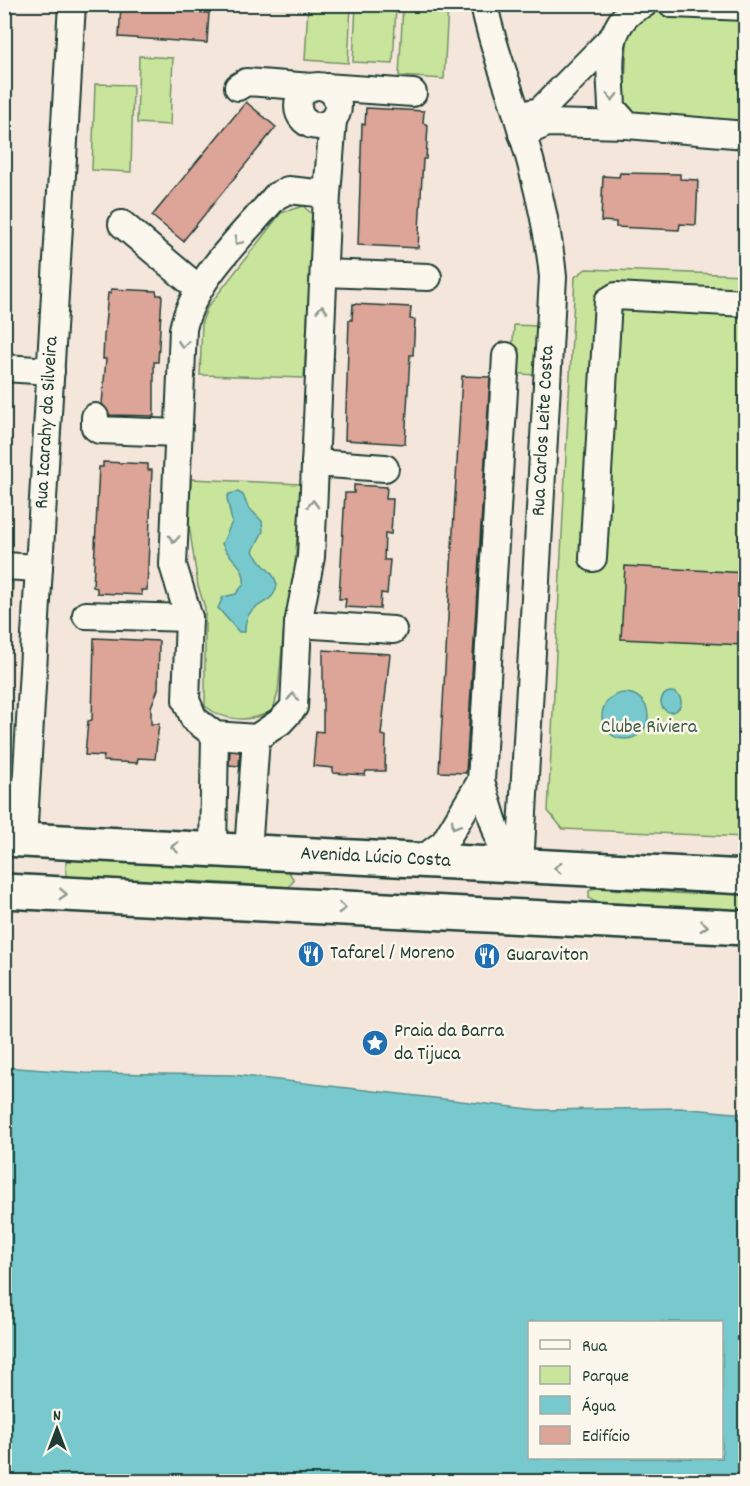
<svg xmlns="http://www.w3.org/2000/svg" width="750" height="1486" viewBox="0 0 750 1486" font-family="Dekko,sans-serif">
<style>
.green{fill:#c9e59c;stroke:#749168;stroke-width:1.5}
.water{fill:#78c9ce;stroke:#549190;stroke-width:1.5;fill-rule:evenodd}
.building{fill:#dda498;stroke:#1f3d34;stroke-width:1.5}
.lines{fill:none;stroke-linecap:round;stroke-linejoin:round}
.minor-casing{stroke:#1f3d34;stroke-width:30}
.major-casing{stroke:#1f3d34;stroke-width:38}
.minor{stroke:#fbf7ec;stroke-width:26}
.major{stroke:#fbf7ec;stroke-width:33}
.oneway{stroke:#8d9a90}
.labels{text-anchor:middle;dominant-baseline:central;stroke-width:5;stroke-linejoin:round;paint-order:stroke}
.street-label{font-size:20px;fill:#1f3d34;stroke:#fbf7ec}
.park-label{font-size:20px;fill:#415f49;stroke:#fbf7ec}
.poi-label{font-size:20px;fill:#1f3d34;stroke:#fbf7ec;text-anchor:start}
</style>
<rect width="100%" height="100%" fill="#f5e6db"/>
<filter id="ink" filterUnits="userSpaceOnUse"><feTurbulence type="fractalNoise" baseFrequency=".0167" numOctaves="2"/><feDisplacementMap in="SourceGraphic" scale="12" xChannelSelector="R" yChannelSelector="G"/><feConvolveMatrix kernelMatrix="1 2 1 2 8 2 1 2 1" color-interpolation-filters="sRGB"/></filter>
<g filter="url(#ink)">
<!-- green -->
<g class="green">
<path d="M308,5H351L348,63L305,60Z"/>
<path d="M356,5H396L393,64L353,62Z"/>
<path d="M403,5H448L444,79L399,76Z"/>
<path d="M648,12L745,16V124L636,117L624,105L628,23Z"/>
<path d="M139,56L173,58L170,125L137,123Z"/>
<path d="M95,84L133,85L131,172L92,170Z"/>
<path d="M303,206L313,215L304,378L200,375L202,322L207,308L281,213Z"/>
<path d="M586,269L745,275V837L563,829L548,811L575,277Z"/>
<path d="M514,325L537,326L534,375L511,373Z"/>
<path d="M191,479L301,484L295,565L284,626L278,692L273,710C251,723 225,722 205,706V608L198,586L189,525Z"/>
<path d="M4,582H13L12,611H5Z"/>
<path d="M66,853L180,863L193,867L288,871L294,880L289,887L189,881L163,888L66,884Z"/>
<path d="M718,887L745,888V906L738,913L713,915L697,908L595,902L589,898V891L594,888L690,894Z"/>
</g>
<!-- water -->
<g class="water">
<path d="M238,492L243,495L248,507L262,521L263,531L253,551C259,565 274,570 277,585C273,610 244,599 245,632H239L218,608L223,597L236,594L244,584C246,564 229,560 222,544L232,522L227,498L229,494Z"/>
<circle cx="671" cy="702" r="10"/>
<circle cx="625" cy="716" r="23"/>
<path d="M4,1067L85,1073L234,1075L539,1110L680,1108L745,1114V1481H5ZM530,1322H722V1458H530Z"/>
</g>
<!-- building -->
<g class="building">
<path d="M138,4H189L188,11L209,13L207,43L119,37L121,5Z"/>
<path d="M246,102L276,127L183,241L152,216Z"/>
<path d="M366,108L424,111L423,123L428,125L426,159H423L418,248L358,245L362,124L365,125Z"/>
<path d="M620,173L680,174V179L698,180L696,225L680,224L679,230L616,227V222L601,221L603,176L619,177Z"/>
<path d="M111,289L156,291L157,295H162L158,362H154V416L110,415L102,404L106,359H103L104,336L108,293H111Z"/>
<path d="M353,304L411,307L410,319L415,320L413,355H410L405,444L345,440L349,320H352Z"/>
<path d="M462,376L490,377L466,773L439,772Z"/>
<path d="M103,462L148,464V470H152L147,590H141L142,595L97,593V588L93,587L99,467H103Z"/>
<path d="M354,485L387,487L386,499H393L391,534L385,533L384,560H390L387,594L381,593L380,609L345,607L346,599H339L345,493H354Z"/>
<path d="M625,566L746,573L743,645L621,639Z"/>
<path d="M94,638L159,641L158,689L151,707V724H159L155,759L138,758L137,763L103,761L104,756L85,755L88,721L92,720Z"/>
<path d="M323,650L390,654L381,735L386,736L385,771H366L365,775L333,773V768L313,766L316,731L323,732Z"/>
<path d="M230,751L240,752L239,766L229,765Z"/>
</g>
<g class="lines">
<defs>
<g id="minor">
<path d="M484,4C491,42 506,78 517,115C533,167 548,223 553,277L520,866"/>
<path d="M644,4C601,22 611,69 612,108L627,125L746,135"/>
<path d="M672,4L746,7"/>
<circle cx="318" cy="106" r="20"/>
<path d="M238,87L246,82L312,87"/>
<path d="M325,87L413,93"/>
<path d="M518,116L540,111L611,39"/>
<path d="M522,134L547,123L627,125"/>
<path d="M327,194L288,190L276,196C244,234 193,280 183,329L173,565L189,618L186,700L194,719L215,735L256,738L280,722L294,707L298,624L311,557L327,194L333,120"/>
<path d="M122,224L199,289"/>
<path d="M324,273L428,277"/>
<path d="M506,356L481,781L507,865"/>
<path d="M4,368L51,371"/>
<path d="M95,417V427L99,430L178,433"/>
<path d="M315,463L385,468"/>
<path d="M593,558L608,301L616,296L746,303"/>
<path d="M4,566L39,568"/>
<path d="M86,615L189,618"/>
<path d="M298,624L393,630"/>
<path id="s1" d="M23,840L72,4"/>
<path d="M213,849L215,735"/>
<path d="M248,851L256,738"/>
<path d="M420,861L444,843L481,781"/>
</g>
<g id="major">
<path id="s2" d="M4,839L746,877"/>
<path d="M4,891L746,928"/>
</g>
</defs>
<!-- minor casing -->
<use href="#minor" class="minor-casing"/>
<!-- major casing -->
<use href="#major" class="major-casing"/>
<!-- minor -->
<use href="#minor" class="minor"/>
<!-- major -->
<use href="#major" class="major"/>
</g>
<!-- one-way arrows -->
<defs><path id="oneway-chevron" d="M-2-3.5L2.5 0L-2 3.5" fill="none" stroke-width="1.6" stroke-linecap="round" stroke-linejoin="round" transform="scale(1.5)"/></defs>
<g class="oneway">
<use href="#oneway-chevron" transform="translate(612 97) rotate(90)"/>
<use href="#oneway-chevron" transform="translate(238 241) rotate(130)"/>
<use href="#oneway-chevron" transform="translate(322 309) rotate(-88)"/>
<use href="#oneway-chevron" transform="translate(183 344) rotate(93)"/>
<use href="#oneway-chevron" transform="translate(313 504) rotate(-88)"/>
<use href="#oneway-chevron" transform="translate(174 539) rotate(93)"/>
<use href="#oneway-chevron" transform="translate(293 697) rotate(-86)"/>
<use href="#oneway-chevron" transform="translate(455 825) rotate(121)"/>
<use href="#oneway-chevron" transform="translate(175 847) rotate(-177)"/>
<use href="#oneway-chevron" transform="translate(558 868) rotate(-177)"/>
<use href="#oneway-chevron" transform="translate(63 894) rotate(3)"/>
<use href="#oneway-chevron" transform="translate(342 908) rotate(3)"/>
<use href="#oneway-chevron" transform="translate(704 926) rotate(3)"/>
</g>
</g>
<!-- icons -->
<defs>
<symbol id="restaurant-disc" viewBox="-11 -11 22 22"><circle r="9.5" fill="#1f6fb2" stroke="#fbf7ec"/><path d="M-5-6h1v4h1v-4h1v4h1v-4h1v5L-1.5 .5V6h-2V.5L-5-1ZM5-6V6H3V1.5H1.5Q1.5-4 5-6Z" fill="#fff"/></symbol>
<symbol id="sight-disc" viewBox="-11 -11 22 22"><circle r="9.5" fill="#1f6fb2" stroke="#fbf7ec"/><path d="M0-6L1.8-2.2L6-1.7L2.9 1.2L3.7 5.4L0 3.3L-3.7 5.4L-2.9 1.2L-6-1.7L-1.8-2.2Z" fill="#fff"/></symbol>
</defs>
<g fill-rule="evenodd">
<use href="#restaurant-disc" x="296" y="939" width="30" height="30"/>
<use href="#restaurant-disc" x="472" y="941" width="30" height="30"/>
<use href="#sight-disc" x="360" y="1028" width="30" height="30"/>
</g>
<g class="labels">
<!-- street labels -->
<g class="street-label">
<text stroke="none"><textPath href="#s1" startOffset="418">Rua Icarahy da Silveira</textPath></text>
<text transform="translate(544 431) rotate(-87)">Rua Carlos Leite Costa</text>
<text stroke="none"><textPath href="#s2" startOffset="372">Avenida Lúcio Costa</textPath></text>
</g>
<!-- park labels -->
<g class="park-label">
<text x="649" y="728">Clube Riviera</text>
</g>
<!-- poi labels -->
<g class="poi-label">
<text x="330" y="954">Tafarel / Moreno</text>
<text x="506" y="956">Guaraviton</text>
<text x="394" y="1032">Praia da Barra<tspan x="394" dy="23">da Tijuca</tspan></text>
</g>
</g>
<!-- margin -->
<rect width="750" height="1486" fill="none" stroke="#fbf7ec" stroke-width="24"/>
<rect x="12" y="12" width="726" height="1462" fill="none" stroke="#1f3d34" stroke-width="2" filter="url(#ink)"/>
<!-- legend -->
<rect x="528" y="1321" width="195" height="138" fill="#fbf7ec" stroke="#a3ada2" stroke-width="1.5"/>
<rect x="540" y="1340" width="30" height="9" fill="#fbf7ec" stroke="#a3ada2" stroke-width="1.5"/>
<text x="582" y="1351" font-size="18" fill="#1f3d34">Rua</text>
<rect x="540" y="1366" width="30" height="18" fill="#c9e59c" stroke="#a3ada2" stroke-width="1.5"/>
<text x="582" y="1381" font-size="18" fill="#1f3d34">Parque</text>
<rect x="540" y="1396" width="30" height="18" fill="#78c9ce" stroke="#a3ada2" stroke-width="1.5"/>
<text x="582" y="1411" font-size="18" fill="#1f3d34">Água</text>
<rect x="540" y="1426" width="30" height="18" fill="#dda498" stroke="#a3ada2" stroke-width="1.5"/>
<text x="582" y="1441" font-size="18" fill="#1f3d34">Edifício</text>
<!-- north arrow -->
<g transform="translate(57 1429)" stroke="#fbf7ec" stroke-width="4.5" paint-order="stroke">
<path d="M0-4.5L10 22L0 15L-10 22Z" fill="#1f3d34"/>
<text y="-9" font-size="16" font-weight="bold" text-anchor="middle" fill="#1f3d34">N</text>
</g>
</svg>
